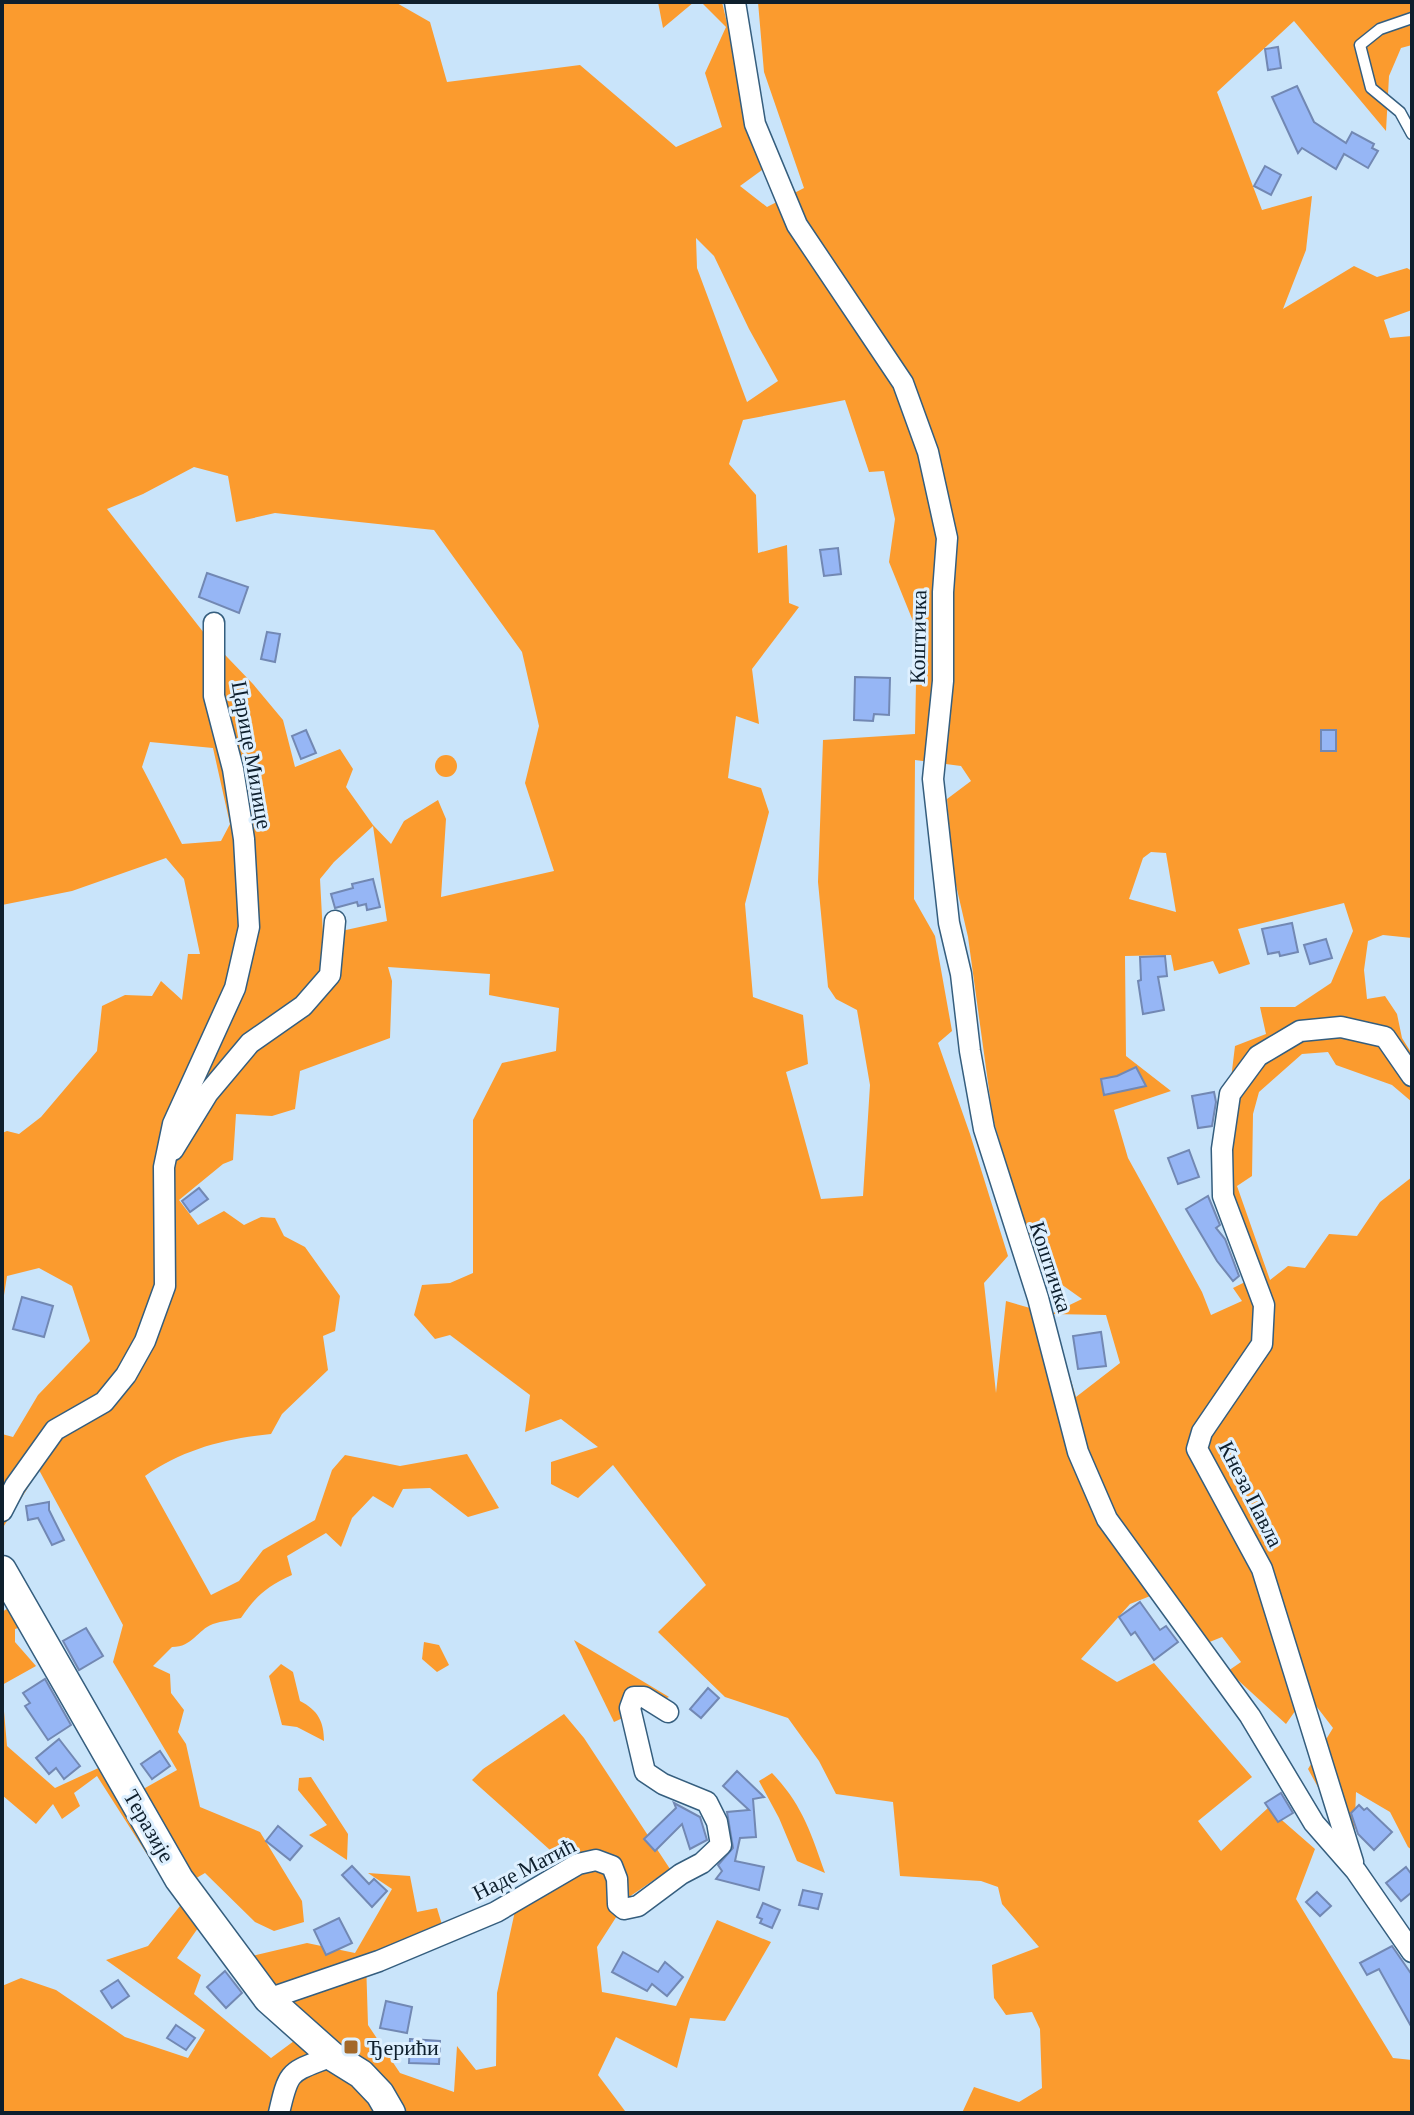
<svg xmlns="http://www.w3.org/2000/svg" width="1414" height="2115" viewBox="0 0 1414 2115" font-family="'Crimson Pro',serif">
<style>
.green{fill:#fb9b2e;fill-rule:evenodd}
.building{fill:#96b6f5;stroke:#7288b3;stroke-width:2}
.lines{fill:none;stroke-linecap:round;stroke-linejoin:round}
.lane-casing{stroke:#355e7e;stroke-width:13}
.street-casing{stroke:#355e7e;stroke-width:23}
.secondary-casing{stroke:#355e7e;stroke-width:31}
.lane{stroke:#fff;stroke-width:10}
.street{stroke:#fff;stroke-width:20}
.secondary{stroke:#fff;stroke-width:28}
.poi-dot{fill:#a36829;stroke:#def0ff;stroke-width:3}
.labels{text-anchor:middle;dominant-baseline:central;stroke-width:6;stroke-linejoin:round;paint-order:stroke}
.street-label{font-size:22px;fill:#0e1f2d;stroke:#def0ff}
.poi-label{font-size:22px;fill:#0e1f2d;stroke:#def0ff;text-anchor:start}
</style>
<rect width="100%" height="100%" fill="#c9e4fa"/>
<!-- green -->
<g class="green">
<path d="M2,2H395L430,22L447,82L580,65L676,147L722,127L705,73L726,27L701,2H722L762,170L740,186L767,207L804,188L764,72L758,2H1412V45L1401,48L1389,76L1386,131L1294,21L1217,92L1262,210L1312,196L1306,250L1283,309L1354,266L1377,277L1407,268L1412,271V310L1384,320L1390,338L1412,336V938L1383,935L1368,941L1364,970L1367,999L1385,996L1397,1014L1402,1038L1412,1054V1102L1392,1085L1336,1065L1328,1052L1302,1054L1259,1092L1253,1114L1252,1176L1237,1186L1270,1280L1288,1266L1305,1268L1329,1234L1357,1236L1380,1202L1412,1177V1850L1408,1847L1390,1812L1356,1792L1354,1843L1336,1820L1308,1769L1333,1728L1307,1694L1286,1724L1228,1671L1241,1662L1222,1637L1207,1643L1163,1591L1130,1604L1081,1659L1117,1682L1154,1663L1252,1777L1198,1821L1221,1851L1268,1808L1315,1849L1296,1899L1393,2058L1412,2060V2113H962L974,2087L1019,2102L1042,2088L1040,2029L1032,2012L1006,2015L994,1998L992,1965L1039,1947L1002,1904L998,1887L981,1881L900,1876L893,1802L836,1794L819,1761L788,1718L725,1697L658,1632L706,1585L613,1465L578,1498L551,1484V1462L598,1447L561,1419L525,1432L530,1395L450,1335L435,1339L414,1315L422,1285L450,1283L473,1273V1120L502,1063L556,1051L559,1008L489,995L490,974L388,967L392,981L390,1038L300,1071L295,1109L272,1116L236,1114L233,1160L223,1164L179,1200L198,1225L224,1211L244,1225L261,1217L275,1218L284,1236L305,1247L340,1296L335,1331L323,1336L328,1370L282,1414L271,1434C224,1439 184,1449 145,1476L211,1595L239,1581L263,1550L315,1520L332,1470L345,1455L400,1466L467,1454L499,1508L468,1517L430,1488L403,1489L393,1508L373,1496L352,1518L341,1547L326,1533L287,1556L292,1575C266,1587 257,1595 241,1618C232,1620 222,1621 213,1624C197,1630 193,1647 172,1647L153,1666L170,1674L171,1693L184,1710L178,1732L186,1744L200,1807L260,1832L302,1901L304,1922L274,1931L255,1922L205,1873L193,1880L198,1928L177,1958L201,1975L194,1994L271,2058L298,2038L248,1957L307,1943L355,1953L392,1889L368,1873L410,1876L417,1912L437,1908L443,1928L366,1961L368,2025L400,2073L454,2092L457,2046L476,2070L496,2066L497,1993L515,1911L537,1900L560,1859L472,1780L483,1769L564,1714L584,1738L670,1869L629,1897L597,1947L602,1992L676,2006L717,1920L771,1942L725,2021L690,2018L677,2068L616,2037L598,2075L625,2111L636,2113H2V1986L21,1978L56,1990L125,2037L188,2058L205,2030L106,1960L148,1946L180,1906L97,1776L74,1793L80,1806L62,1819L53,1804L36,1824L2,1795V1688L7,1746L55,1788L118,1759L138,1792L177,1770L113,1662L123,1625L39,1470L2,1529V1434L13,1437L38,1395L90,1341L72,1286L39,1268L7,1276L2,1308V1133L7,1131L19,1134L41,1117L97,1051L102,1006L125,995L152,996L161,981L182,1000L188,954H200L184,879L166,858L72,891L2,905ZM696,238L714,256L749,329L778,381L747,402L697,268ZM845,400L869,472L884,471L895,519L889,562L917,631L915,734L823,740L818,882L828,987L836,999L857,1010L870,1085L863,1196L821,1199L786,1072L808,1064L803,1015L753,997L745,904L769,812L761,788L728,778L736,716L759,724L752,669L799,607L789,603L787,545L758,553L756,495L729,464L743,420ZM194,467L228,476L236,522L275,513L434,530L522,652L539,726L525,783L554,871L441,897L446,819L438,800L404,821L391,844L373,825L346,787L353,769L340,749L295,767L283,720L253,684L204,633L107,509L143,494ZM150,742L213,748L230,824L221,841L182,844L142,767ZM915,760L961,766L971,781L947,799L953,872L968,937L993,1119L1037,1267L1082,1299L1051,1314L1006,1301L996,1393L984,1283L1008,1256L970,1134L938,1043L952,1031L935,936L914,899ZM373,826L387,921L323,935L320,879L334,862ZM1151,852L1166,853L1176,912L1129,899L1143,858ZM1344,903L1353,931L1331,983L1295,1007H1260L1266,1034L1235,1046L1217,1194L1247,1281L1233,1288L1242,1301L1211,1315L1202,1292L1128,1158L1114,1110L1171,1091L1126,1056L1125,956L1171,955L1174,971L1213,961L1219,974L1250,964L1238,929ZM1051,1314L1106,1315L1120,1363L1076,1397Z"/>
<path d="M658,2H694L663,28Z"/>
<circle cx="446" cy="766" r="11"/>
<path d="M13,1605L24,1626L15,1629V1642L36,1666L2,1685V1612Z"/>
<path d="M574,1640L669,1697L614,1722Z"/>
<path d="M424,1642L439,1645L449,1665L437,1672L422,1659Z"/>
<path d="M281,1664L293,1672L300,1701C318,1710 324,1722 324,1741L297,1727L282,1725L269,1676Z"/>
<path d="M772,1773C802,1804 811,1833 825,1873L797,1861L779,1818L759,1781Z"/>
<path d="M311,1777L348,1834L347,1860L309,1835L327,1825L298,1790L299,1778Z"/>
</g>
<!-- building -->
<g class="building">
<path d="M1278,47L1281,68L1268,70L1265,49Z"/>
<path d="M1297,86L1314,122L1346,143L1352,132L1374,144L1372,148L1378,151L1368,168L1344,154L1336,169L1302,148L1298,153L1272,97Z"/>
<path d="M1265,166L1281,175L1271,195L1254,186Z"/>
<path d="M838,548L841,574L824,576L820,550Z"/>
<path d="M207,573L248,587L239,613L199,597Z"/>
<path d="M267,632L280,634L275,662L261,659Z"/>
<path d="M855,677L890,678L889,715L874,714L873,721L854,720Z"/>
<path d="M306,730L316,753L301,759L292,736Z"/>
<rect x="1321" y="730" width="15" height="21"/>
<path d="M373,879L380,907L367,910L366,904L358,906L357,902L335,908L331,894L353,888L352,884Z"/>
<path d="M1292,923L1298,952L1280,956L1279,952L1268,954L1262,929Z"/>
<path d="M1326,939L1332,958L1310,964L1304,945Z"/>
<path d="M1165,956L1167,976L1158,977L1164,1010L1143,1014L1138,981L1141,980L1140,957Z"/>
<path d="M1136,1067L1146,1086L1104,1095L1101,1079L1117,1076Z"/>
<path d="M1214,1092L1216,1102L1212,1126L1198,1128L1192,1096Z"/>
<path d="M1189,1150L1199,1177L1178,1184L1168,1158Z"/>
<path d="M199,1188L208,1199L190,1212L182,1201Z"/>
<path d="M1208,1196L1220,1225L1216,1228L1225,1239L1239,1276L1233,1281L1217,1261L1186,1209Z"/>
<path d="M22,1297L53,1306L44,1337L13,1329Z"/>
<path d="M1101,1332L1106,1366L1078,1369L1073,1336Z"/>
<path d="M49,1502V1510L64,1540L52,1545L38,1518L28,1520L26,1506Z"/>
<path d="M1140,1602L1160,1630L1166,1626L1178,1642L1154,1660L1135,1632L1131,1635L1119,1617Z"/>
<path d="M86,1628L103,1656L79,1670L63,1641Z"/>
<path d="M45,1679L71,1725L48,1740L25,1706L30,1703L23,1693Z"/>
<path d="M708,1688L719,1698L701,1718L690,1709Z"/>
<path d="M59,1739L80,1766L64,1779L56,1768L49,1774L36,1758Z"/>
<path d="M160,1751L170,1766L152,1779L141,1764Z"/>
<path d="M737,1771L764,1797L753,1799L756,1837L740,1838L735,1861L764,1867L759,1890L716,1879L722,1871L718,1865L733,1848L727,1812L749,1810L723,1786Z"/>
<path d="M1281,1793L1293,1813L1278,1822L1265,1803Z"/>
<path d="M674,1803L700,1817L707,1840L690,1849L682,1824L655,1851L644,1839L676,1808Z"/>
<path d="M1359,1805L1364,1810L1367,1808L1392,1832L1374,1850L1358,1834L1351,1813Z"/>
<path d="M278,1826L302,1846L290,1860L266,1841Z"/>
<path d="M352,1866L369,1884L374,1879L387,1891L372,1907L342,1875Z"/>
<path d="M1406,1867L1412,1875V1892L1401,1901L1386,1883Z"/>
<path d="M803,1890L822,1894L818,1909L799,1905Z"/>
<path d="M1317,1892L1331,1906L1320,1916L1306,1902Z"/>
<path d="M763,1903L780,1910L772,1928L760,1923L762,1919L757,1917Z"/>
<path d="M339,1918L352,1943L326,1955L314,1930Z"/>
<path d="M1392,1946L1412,1975V2028L1379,1969L1367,1975L1360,1963Z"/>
<path d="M623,1952L658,1972L665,1962L683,1977L667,1996L652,1984L647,1991L612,1972Z"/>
<path d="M225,1971L242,1993L226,2008L207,1987Z"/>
<path d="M118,1980L129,1996L112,2008L101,1991Z"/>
<path d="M386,2001L412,2007L407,2033L380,2028Z"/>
<path d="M176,2025L195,2038L186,2050L167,2038Z"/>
<path d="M410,2039L440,2041L439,2064L409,2063Z"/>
</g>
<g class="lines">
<defs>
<path id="lane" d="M1412,18L1380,29L1360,45L1371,88L1400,112L1412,134"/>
<g id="street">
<path d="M735,2L755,124L797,225L903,383L928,452L947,538L943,592V681L933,779L949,923L961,974L970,1051L984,1129L1038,1298L1078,1452L1107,1519L1250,1716L1314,1823L1356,1871L1412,1952"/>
<path d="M173,1150L208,1093L250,1043L303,1006L330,975L335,921"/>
<path d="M2,1511L15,1486L55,1430L104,1402L126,1375L145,1341L165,1286L164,1167L173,1124L235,988L249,927L244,839L233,769L214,696V623"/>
<path d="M1353,1862L1262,1569L1197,1449L1202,1432L1262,1344L1264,1305L1223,1196L1222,1149L1230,1094L1258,1056L1300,1031L1341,1027L1385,1037L1412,1076"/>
<path d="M268,1999L379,1961L496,1912L578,1864L596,1860L612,1866L617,1879L618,1904L624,1909L638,1906L681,1874L702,1863L721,1845L717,1822L707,1802L663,1784L645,1772L630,1708L634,1697H644L668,1712"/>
<path d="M279,2113C289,2068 290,2073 332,2056"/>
</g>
<path id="secondary" d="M2,1570L179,1879L268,1999L332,2056L361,2074L380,2094L391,2113"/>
</defs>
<!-- lane casing -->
<use href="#lane" class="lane-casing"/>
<!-- street casing -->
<use href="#street" class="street-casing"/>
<!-- secondary casing -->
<use href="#secondary" class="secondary-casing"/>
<!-- lane -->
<use href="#lane" class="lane"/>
<!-- street -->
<use href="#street" class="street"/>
<!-- secondary -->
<use href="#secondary" class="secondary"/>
</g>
<!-- markers -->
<rect class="poi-dot" x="343" y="2039" width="16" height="16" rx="4"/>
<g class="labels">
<!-- street labels -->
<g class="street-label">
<text transform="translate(918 637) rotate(-89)">Коштичка</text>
<text transform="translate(252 755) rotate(80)">Царице Милице</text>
<text transform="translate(1051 1267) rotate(72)">Коштичка</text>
<text transform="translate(1251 1494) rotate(63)">Кнеза Павла</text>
<text transform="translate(149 1826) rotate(60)">Теразије</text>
<text transform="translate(524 1869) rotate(-27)">Наде Матић</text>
</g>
<!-- poi labels -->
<g class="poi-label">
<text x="367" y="2047">Ђерићи</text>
</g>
</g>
<!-- border -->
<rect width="1414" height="2115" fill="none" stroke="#0e1f2d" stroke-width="8"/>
</svg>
